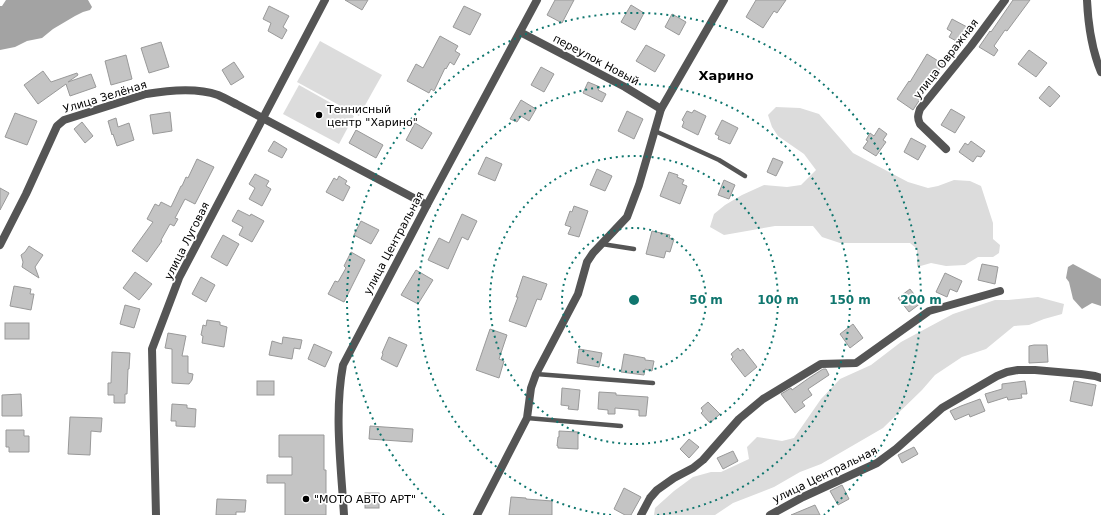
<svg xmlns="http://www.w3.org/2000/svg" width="1101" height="515" viewBox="0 0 1101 515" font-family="'DejaVu Sans',sans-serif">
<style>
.green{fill:#dcdcdc}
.water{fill:#a3a3a3}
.building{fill:#c4c4c4;stroke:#999}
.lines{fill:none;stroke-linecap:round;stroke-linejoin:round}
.service{stroke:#555;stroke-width:4.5}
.minor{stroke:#555;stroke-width:8}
.ring{fill:none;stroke:#0f766e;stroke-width:2;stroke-dasharray:2 4}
.poi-dot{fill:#000;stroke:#fff;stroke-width:1.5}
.labels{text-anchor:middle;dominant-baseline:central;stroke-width:3.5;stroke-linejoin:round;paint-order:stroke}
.street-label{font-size:11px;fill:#000;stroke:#fff}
.poi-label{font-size:11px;fill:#000;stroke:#fff;text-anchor:start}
.quarter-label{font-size:13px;font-weight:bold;fill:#000;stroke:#fff}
.centre{fill:#0f766e;stroke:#fff;stroke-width:2}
.ring-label{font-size:12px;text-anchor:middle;font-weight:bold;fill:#0f766e;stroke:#fff;stroke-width:3.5;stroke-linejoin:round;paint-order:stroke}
</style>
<rect width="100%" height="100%" fill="#fff"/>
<!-- green -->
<g class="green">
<path d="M320,41L382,75L359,116L297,82Z"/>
<path d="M299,85L354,116L339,144L283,114Z"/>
<path d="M776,107L800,108L819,114L853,153L908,182L928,188L938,186L954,180L970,181L981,186L993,223V239L1000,245L999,253L993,257H978L965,265L946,266L931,263L917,267V249L910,243H840L822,237L813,226H775L724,235L710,227L714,214L725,205L742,195L764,185L787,187L801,185L816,170L804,154L778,136L772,127L768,115Z"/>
<path d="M1038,297L1064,304L1062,314L1044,319L1029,325L1014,326L986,349L962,357L935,375L922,390L883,428L821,464L800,472L774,487L733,503L715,515H654L655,508L674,491L693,477L711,472H721L749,459L747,447L757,437L782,441L794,438L821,399L840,379L871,365L901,342L953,314L995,300H1008Z"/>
</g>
<!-- water -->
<g class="water">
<path d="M6,0H88L92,7L90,10L83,12L75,16L53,29L42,38L27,41L15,47L0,50V6H2Z"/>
<path d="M1073,264L1101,279V306L1092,303L1082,309L1073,299L1069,282L1066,278L1068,267Z"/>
</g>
<!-- building -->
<g class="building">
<path d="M345,0H368L362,10Z"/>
<path d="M555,0H574L562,23L547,15Z"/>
<path d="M756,0H786L777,13L774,11L763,28L746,17Z"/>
<path d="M1013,0H1030L1007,31L1005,30L994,46L998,50L994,56L979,47L990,31L991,32Z"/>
<path d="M631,5L644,13L635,30L621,22Z"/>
<path d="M269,6L289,16L283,27L287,30L282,39L268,31L271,23L263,19Z"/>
<path d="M464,6L481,14L470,35L453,27Z"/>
<path d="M672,14L686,22L679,35L665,27Z"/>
<path d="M952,19L967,27L958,42L949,37L952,32L947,29Z"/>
<path d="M440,36L458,46L455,51L460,54L454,65L450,62L446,69L445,68L434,91L431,89L429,93L407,81L416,64L423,68Z"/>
<path d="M161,42L169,67L149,73L141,48Z"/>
<path d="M646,45L665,55L655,72L636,61Z"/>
<path d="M1029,50L1047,63L1036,77L1018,64Z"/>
<path d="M927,54L943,64L913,110L897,99L909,81L910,82Z"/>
<path d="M126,55L132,79L111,85L105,61Z"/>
<path d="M234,62L244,77L231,85L222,70Z"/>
<path d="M541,67L554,74L544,92L531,85Z"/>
<path d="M43,71L51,82L77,73L78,75L68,82L91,74L96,87L70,96L66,84L38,104L24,85Z"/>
<path d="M588,82L600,87L598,90L606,94L602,102L583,93Z"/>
<path d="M1049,86L1060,96L1050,107L1039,98Z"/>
<path d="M521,100L536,109L529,121L521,116L517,122L510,119Z"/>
<path d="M951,109L965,117L955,133L941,125Z"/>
<path d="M694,110L706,116L698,135L682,127L684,122L682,120L687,111L692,113Z"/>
<path d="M627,111L643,119L634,139L618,131Z"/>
<path d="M170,112L172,131L153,134L150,115Z"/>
<path d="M15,113L37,121L27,145L5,137Z"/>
<path d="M116,118L118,127L129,123L134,140L117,146L113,134L112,135L108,121Z"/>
<path d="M722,120L738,128L730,144L718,139L719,136L715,134Z"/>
<path d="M82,122L93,136L85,143L74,129Z"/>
<path d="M415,123L432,133L422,149L406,140Z"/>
<path d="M879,128L887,134L883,140L886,142L876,156L863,148L868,141L866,140L870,133L874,136Z"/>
<path d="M356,130L383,145L376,158L349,143Z"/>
<path d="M911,138L926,146L918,160L904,152Z"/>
<path d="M274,141L287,149L282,158L268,151Z"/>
<path d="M971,141L985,151L981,157L977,156L973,162L959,152L965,143L968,145Z"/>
<path d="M486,157L502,164L495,181L478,174Z"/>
<path d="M773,158L783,162L776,176L767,172Z"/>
<path d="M197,159L214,167L195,204L185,199L175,218L178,219L174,226L170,224L161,240L162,241L147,262L132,251L153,222L147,219L155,204L159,206L161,202L171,207L181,186H182L186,177L188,178Z"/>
<path d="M597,169L612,176L605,191L590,185Z"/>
<path d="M669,172L678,175L677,177L684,180L682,184L687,186L680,204L660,196Z"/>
<path d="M255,174L269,181L266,186L271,189L262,206L249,199L255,188L249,184Z"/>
<path d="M339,176L347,181L345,184L350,187L343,201L326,192L334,178L337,180Z"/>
<path d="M724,180L735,185L729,199L718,195Z"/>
<path d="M0,188L9,193L0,210Z"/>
<path d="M574,206L588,211L579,237L568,234L571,227L565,225L570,211L572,212Z"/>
<path d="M238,210L250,216L251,214L264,221L252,242L239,235L243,227L232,221Z"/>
<path d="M462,214L477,221L468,240L462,237L448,269L428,260L439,238L449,243Z"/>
<path d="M361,221L379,230L371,244L354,235Z"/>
<path d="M652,231L670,235L669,238L674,239L670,252L666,251L664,258L646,254Z"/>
<path d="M223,235L239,244L227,266L211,257Z"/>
<path d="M29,246L43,255L35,267L39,278L22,267L23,262L21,255L25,252Z"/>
<path d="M351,252L365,260L344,302L328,294L335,281L338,282L346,268L344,266Z"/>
<path d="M982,264L998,267L995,284L978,280Z"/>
<path d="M416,270L433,280L418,304L401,295Z"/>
<path d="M135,272L152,284L139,300L123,288Z"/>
<path d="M945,273L962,281L957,292L950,289L947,297L936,292Z"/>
<path d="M523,276L547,284L541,300L537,299L526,327L509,321L518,297H516Z"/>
<path d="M201,277L215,285L206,302L192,294Z"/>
<path d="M14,286L31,289L30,294H34L31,310L10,306Z"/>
<path d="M910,289L921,303L909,312L898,298Z"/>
<path d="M125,305L140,309L134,328L120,324Z"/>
<path d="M207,320L220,322V325L227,327L224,347L202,343L203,336L201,335L203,325L206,326Z"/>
<rect x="5" y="323" width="24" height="16"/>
<path d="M853,324L863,338L850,348L840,334Z"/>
<path d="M490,329L507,335L499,359L504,361L499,378L476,370Z"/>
<path d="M168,333L186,336L182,356H188V373L193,374L192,380L189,384L172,383V349L165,348Z"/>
<path d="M283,337L302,340L300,349L294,348L292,359L269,355L272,341L282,344Z"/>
<path d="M389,337L407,345L397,367L381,359L383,354L382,353Z"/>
<path d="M314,344L332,352L325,367L308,359Z"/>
<path d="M1034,345H1047L1048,362L1029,363V346Z"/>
<path d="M738,348L740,351L743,349L757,367L745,377L731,359L733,357L731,354Z"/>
<path d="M579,349L602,353L599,367L577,363Z"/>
<path d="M112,352L130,353L129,369H128L127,394H125V403H114V395H108V383H111Z"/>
<path d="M624,354L645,358V360L654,361L652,371L645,369L644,375L621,372Z"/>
<path d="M823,369H826L829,375L808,389L812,395L802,402L805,406L795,413L781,394L791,388L792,390L809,378Z"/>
<rect x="257" y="381" width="17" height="14"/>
<path d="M1025,381L1027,394H1021L1022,398L1008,400L1007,397L988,403L985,394L1002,389V384Z"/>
<path d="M1074,381L1096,385L1092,406L1070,401Z"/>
<path d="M562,388L580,390L578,410L568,409L569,406L561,405Z"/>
<path d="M599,392L616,393V395L648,397L646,416H639V410L615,408V414H608V410L598,409Z"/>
<path d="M21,394L22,416H2V395Z"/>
<path d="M980,399L985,411L970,417L969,414L955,420L950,411L961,406Z"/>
<path d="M708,402L720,414L710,423L701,413L703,411L701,408Z"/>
<path d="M172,404L187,405V408L196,409L195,427L176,426V421H171Z"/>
<path d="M70,417L102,418L101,432L91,431L90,455L68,454Z"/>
<path d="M370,426L413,429L412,442L369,439Z"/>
<path d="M6,430H24V436H29V452H9V447H6Z"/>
<path d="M559,431L578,432V449L558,448V446H557L558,437H559Z"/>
<path d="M279,435H324V470H326V515H285V483H267V475H292V457H279Z"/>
<path d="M689,439L699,447L689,458L680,449Z"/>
<path d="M914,447L918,454L902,463L898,455Z"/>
<path d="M733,451L738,461L723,469L717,458Z"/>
<path d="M842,485L849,499L838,505L830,491Z"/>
<path d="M624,488L641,497L631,515H625L614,509Z"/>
<rect x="365" y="493" width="14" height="15"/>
<path d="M511,497L526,498V499L552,501V515H509Z"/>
<path d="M217,499L246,500L245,512H236V515H216Z"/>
<path d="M815,505L820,515H791Z"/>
</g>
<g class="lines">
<!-- service -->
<g class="service">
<path d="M655,131L719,160L745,176"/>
<path d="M602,244L634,249"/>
<path d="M536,374L653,383"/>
<path d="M527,418L621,426"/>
</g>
<!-- minor -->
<g class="minor">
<path d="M1087,0C1088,23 1092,50 1101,72"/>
<path d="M520,32L625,87L661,109"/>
<path d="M946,149L920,124C917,118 918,115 920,109L971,46L1005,0"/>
<path d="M0,245L26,194L57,126L64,120L146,94C169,90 196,87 218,95C225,98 232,102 238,105L427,205"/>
<path d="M156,515L152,349L179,278L325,0"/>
<path d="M344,515C341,465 334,414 343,365L427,205L537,0"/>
<path d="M477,515L527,418L531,388L536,374L578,294L587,262L593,253L627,217L639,185L661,109L724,0"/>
<path d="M641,515L650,498L657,490L674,478L693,468L703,460L739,419L763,399L821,364L856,363L929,311L1000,291"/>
<path d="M770,515L803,497L877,463L896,449L942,408L997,376L1007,372L1018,370H1035L1081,374L1095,376L1101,378"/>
</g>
</g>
<!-- distance rings -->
<g class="ring">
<circle cx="634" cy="300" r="72"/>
<circle cx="634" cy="300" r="144"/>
<path d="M611 515A216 216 0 1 1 657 515"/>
<path d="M444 515A287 287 0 1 1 824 515"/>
</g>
<!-- markers -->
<g class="poi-dot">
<circle cx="319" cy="115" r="4"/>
<circle cx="306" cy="499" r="4"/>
</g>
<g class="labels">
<!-- street labels -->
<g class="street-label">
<text transform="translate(946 59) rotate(-52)">улица Овражная</text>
<text transform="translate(596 60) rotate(28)">переулок Новый</text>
<text transform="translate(105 97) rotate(-17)">Улица Зелёная</text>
<text transform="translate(187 241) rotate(-63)">улица Луговая</text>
<text transform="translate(394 243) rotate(-62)">улица Центральная</text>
<text transform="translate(825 475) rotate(-26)">улица Центральная</text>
</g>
<!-- poi labels -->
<g class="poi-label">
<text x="327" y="109">Теннисный<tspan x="327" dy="13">центр "Харино"</tspan></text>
<text x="314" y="499">"МОТО АВТО АРТ"</text>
</g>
<!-- quarter labels -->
<g class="quarter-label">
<text x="726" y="75">Харино</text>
</g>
</g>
<circle cx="634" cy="300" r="6" class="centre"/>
<g class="ring-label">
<text x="706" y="304">50 m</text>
<text x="778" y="304">100 m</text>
<text x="850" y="304">150 m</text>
<text x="921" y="304">200 m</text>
</g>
</svg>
